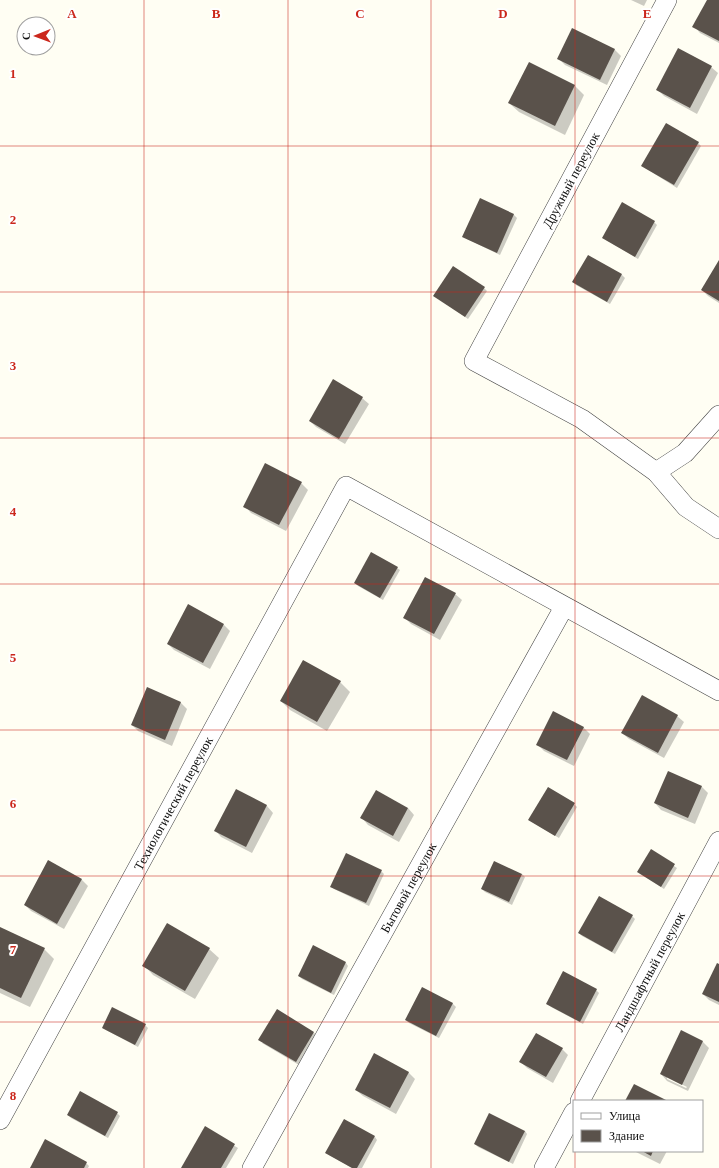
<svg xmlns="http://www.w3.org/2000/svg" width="719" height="1168" viewBox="0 0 719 1168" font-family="'Times New Roman',serif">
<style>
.shadow{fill:#0003;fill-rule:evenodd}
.building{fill:#5a524b}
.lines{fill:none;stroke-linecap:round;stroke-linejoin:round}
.street-casing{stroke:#434343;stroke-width:20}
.street{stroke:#fff;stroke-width:19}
.grid{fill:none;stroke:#cb271c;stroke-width:1;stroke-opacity:0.55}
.labels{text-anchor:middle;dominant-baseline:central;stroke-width:4;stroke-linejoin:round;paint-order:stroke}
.street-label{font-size:13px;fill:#101010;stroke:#fff}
.grid-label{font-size:13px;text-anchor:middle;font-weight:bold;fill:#cb271c;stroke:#fff;stroke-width:4;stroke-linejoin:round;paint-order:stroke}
</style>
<rect width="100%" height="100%" fill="#fffef3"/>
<!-- shadow -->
<g class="shadow">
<path d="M631,0H647L644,6Z"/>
<path d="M708,0H719V43L700,33L694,26Z"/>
<path d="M572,30L615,50L621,56L607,85L565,65L558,58Z"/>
<path d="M679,50L711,67L718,73L697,114L664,96L658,90Z"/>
<path d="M529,63L575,86L584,95L565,135L519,112L509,103Z"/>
<path d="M698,143L701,146L677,188L642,166Z"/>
<path d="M481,200L514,215L517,218L500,255L467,239L464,236Z"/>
<path d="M654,222L657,225L638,259L603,238Z"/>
<path d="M588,256L622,275L625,278L610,304L576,285L573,282Z"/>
<path d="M719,262V303L708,296L702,290Z"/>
<path d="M484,288L487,291L468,319L435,296Z"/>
<path d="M362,398L369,404L345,444L316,427L310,421Z"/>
<path d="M301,483L308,490L286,531L251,513L245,506Z"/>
<path d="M397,568L400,570L383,600L358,586L355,583Z"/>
<path d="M455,594L462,600L440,640L411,624L404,617Z"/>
<path d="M224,625L230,631L210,669L174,650L168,644Z"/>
<path d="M340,682L350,692L327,731L290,710L281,701Z"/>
<path d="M148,688L181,703L187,709L172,746L138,731L132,725Z"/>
<path d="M677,716L684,722L664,758L629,739L622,733Z"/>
<path d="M583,727L590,734L574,766L544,751L537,744Z"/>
<path d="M702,787L708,793L695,824L661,810L655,803Z"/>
<path d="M236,790L267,806L273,813L252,853L221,837L215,830Z"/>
<path d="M574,804L577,807L559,838L529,820Z"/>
<path d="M408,808L414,815L399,842L368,825L362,818Z"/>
<path d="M651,851L677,868L664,889L638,872Z"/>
<path d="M49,862L82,880L88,886L64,929L31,911L25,905Z"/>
<path d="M381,871L384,874L369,906L334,889L331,886Z"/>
<path d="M522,874L525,877L512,905L485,892L482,889Z"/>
<path d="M632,916L635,919L615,954L582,936L579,933Z"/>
<path d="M0,928L44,949L54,959L30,1007L0,993Z"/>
<path d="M209,949L219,958L195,999L153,975L144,965Z"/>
<path d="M346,963L348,966L334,995L302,979L299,976Z"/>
<path d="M719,965V1005L709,1000L703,994Z"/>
<path d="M423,988L453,1004L456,1007L439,1038L409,1023L406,1020Z"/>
<path d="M596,990L599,993L583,1024L551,1007L548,1004Z"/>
<path d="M145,1025L148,1028L138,1047L106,1030L103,1028Z"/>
<path d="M682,1032L703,1042L709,1048L688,1091L667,1081L661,1074ZM667,1077L687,1087L686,1088L667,1079Z"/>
<path d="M314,1033L317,1035L299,1065L262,1043Z"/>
<path d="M562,1049L568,1055L553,1083L527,1068L521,1062Z"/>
<path d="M408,1072L415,1079L396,1114L363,1096L356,1090Z"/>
<path d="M117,1113L120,1116L108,1138L71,1118L68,1115Z"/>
<path d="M205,1128L238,1148L226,1168H183Z"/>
<path d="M525,1131L527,1134L513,1164L478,1147L475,1144Z"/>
<path d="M375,1137L377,1140L362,1168H352L326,1153Z"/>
<path d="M634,1151H667L660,1164Z"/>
<path d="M86,1163L89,1166L88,1168H31Z"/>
</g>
<!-- building -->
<g class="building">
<path d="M707,0H719V41L692,27Z"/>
<path d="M572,28L615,49L600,80L557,59Z"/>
<path d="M678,48L712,66L690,108L656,90Z"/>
<path d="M529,62L575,85L555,126L508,103Z"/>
<path d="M666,123L699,142L674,185L641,166Z"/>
<path d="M480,198L514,214L497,253L462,237Z"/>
<path d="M622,202L655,221L635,257L602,238Z"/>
<path d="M588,255L622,274L607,302L572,282Z"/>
<path d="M719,260V301L701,290Z"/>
<path d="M453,266L485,287L465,317L433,296Z"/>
<path d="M333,379L363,397L339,439L309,421Z"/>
<path d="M265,463L302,482L279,525L243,507Z"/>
<path d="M371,552L398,567L380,598L354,583Z"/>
<path d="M425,577L456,593L434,634L403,618Z"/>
<path d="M188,604L224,624L203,663L167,644Z"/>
<path d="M303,660L341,681L317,722L280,701Z"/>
<path d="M147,687L181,702L165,740L131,725Z"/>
<path d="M642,695L678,715L658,753L621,733Z"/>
<path d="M553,711L584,727L567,760L536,745Z"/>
<path d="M668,771L702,786L688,818L654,803Z"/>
<path d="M548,787L575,803L555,836L528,820Z"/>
<path d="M236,789L267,805L246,847L214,831Z"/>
<path d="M376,790L408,808L393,836L360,818Z"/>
<path d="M651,849L675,864L661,887L637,872Z"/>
<path d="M346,853L382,870L366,903L330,887Z"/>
<path d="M48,860L82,879L57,924L24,905Z"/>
<path d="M494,861L522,874L509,902L481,889Z"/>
<path d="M599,896L633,915L612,952L578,933Z"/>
<path d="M167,923L210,948L185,991L142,966Z"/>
<path d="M0,927L45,948L21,998L0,988Z"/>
<path d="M313,945L346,962L331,993L298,976Z"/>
<path d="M717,963L719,964V1002L702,994Z"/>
<path d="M563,971L597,989L580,1022L546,1004Z"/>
<path d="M422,987L453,1003L436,1036L405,1020Z"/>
<path d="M112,1007L146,1024L135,1045L102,1028Z"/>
<path d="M277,1009L314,1032L296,1062L258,1040Z"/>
<path d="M681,1030L703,1041L682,1085L660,1074Z"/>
<path d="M536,1033L563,1048L546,1077L519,1062Z"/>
<path d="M374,1053L409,1072L390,1108L355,1090Z"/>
<path d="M634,1084L668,1101H625Z"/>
<path d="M80,1091L118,1112L105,1136L67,1115Z"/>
<path d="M489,1113L525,1131L509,1162L474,1144Z"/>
<path d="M344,1119L375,1136L357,1168H352L325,1153Z"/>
<path d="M205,1126L235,1144L221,1168H181Z"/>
<path d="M45,1139L87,1162L84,1168H30Z"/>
<path d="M642,1151H653L651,1156Z"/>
</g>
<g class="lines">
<defs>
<g id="street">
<path d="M667,0L474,361L582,419L656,472L686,507L719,529"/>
<path d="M656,472L685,453L719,415"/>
<path id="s1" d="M580,1101L719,841"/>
<path id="s2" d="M0,1120L346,486L719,691"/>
<path id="s3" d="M252,1168L564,607"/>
<path d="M544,1168L574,1112"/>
</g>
</defs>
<!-- street casing -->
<use href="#street" class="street-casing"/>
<!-- street -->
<use href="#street" class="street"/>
</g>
<!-- grid -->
<path class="grid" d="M144,0V1168M288,0V1168M431,0V1168M575,0V1101M0,146H719M0,292H719M0,438H719M0,584H719M0,730H719M0,876H719M0,1022H719M575,1151V1168"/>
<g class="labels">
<!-- street labels -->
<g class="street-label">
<text transform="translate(571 180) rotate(-62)">Дружный переулок</text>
<text stroke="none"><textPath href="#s2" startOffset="361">Технологический переулок</textPath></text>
<text stroke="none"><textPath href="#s3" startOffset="321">Бытовой переулок</textPath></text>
<text stroke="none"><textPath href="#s1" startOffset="147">Ландшафтный переулок</textPath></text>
</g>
</g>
<g class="grid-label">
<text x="72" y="18">A</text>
<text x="216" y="18">B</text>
<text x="360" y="18">C</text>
<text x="503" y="18">D</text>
<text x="647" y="18">E</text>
<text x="13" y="78">1</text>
<text x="13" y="224">2</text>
<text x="13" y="370">3</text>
<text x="13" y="516">4</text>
<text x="13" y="662">5</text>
<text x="13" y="808">6</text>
<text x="13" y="954">7</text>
<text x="13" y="1100">8</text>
</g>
<!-- legend -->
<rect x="573" y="1100" width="130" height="52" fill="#ffffff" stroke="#9f9f9f"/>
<rect x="581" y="1113" width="20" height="6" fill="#ffffff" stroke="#9f9f9f"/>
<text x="609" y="1120" font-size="12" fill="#101010">Улица</text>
<rect x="581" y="1130" width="20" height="12" fill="#5a524b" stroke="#9f9f9f"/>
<text x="609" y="1140" font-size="12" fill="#101010">Здание</text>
<!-- north arrow -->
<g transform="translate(36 36) rotate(269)"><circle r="19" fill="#ffffff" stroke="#9f9f9f"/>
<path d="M0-3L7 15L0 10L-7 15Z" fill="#cb271c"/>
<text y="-6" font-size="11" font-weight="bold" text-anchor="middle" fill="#101010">С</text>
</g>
</svg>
